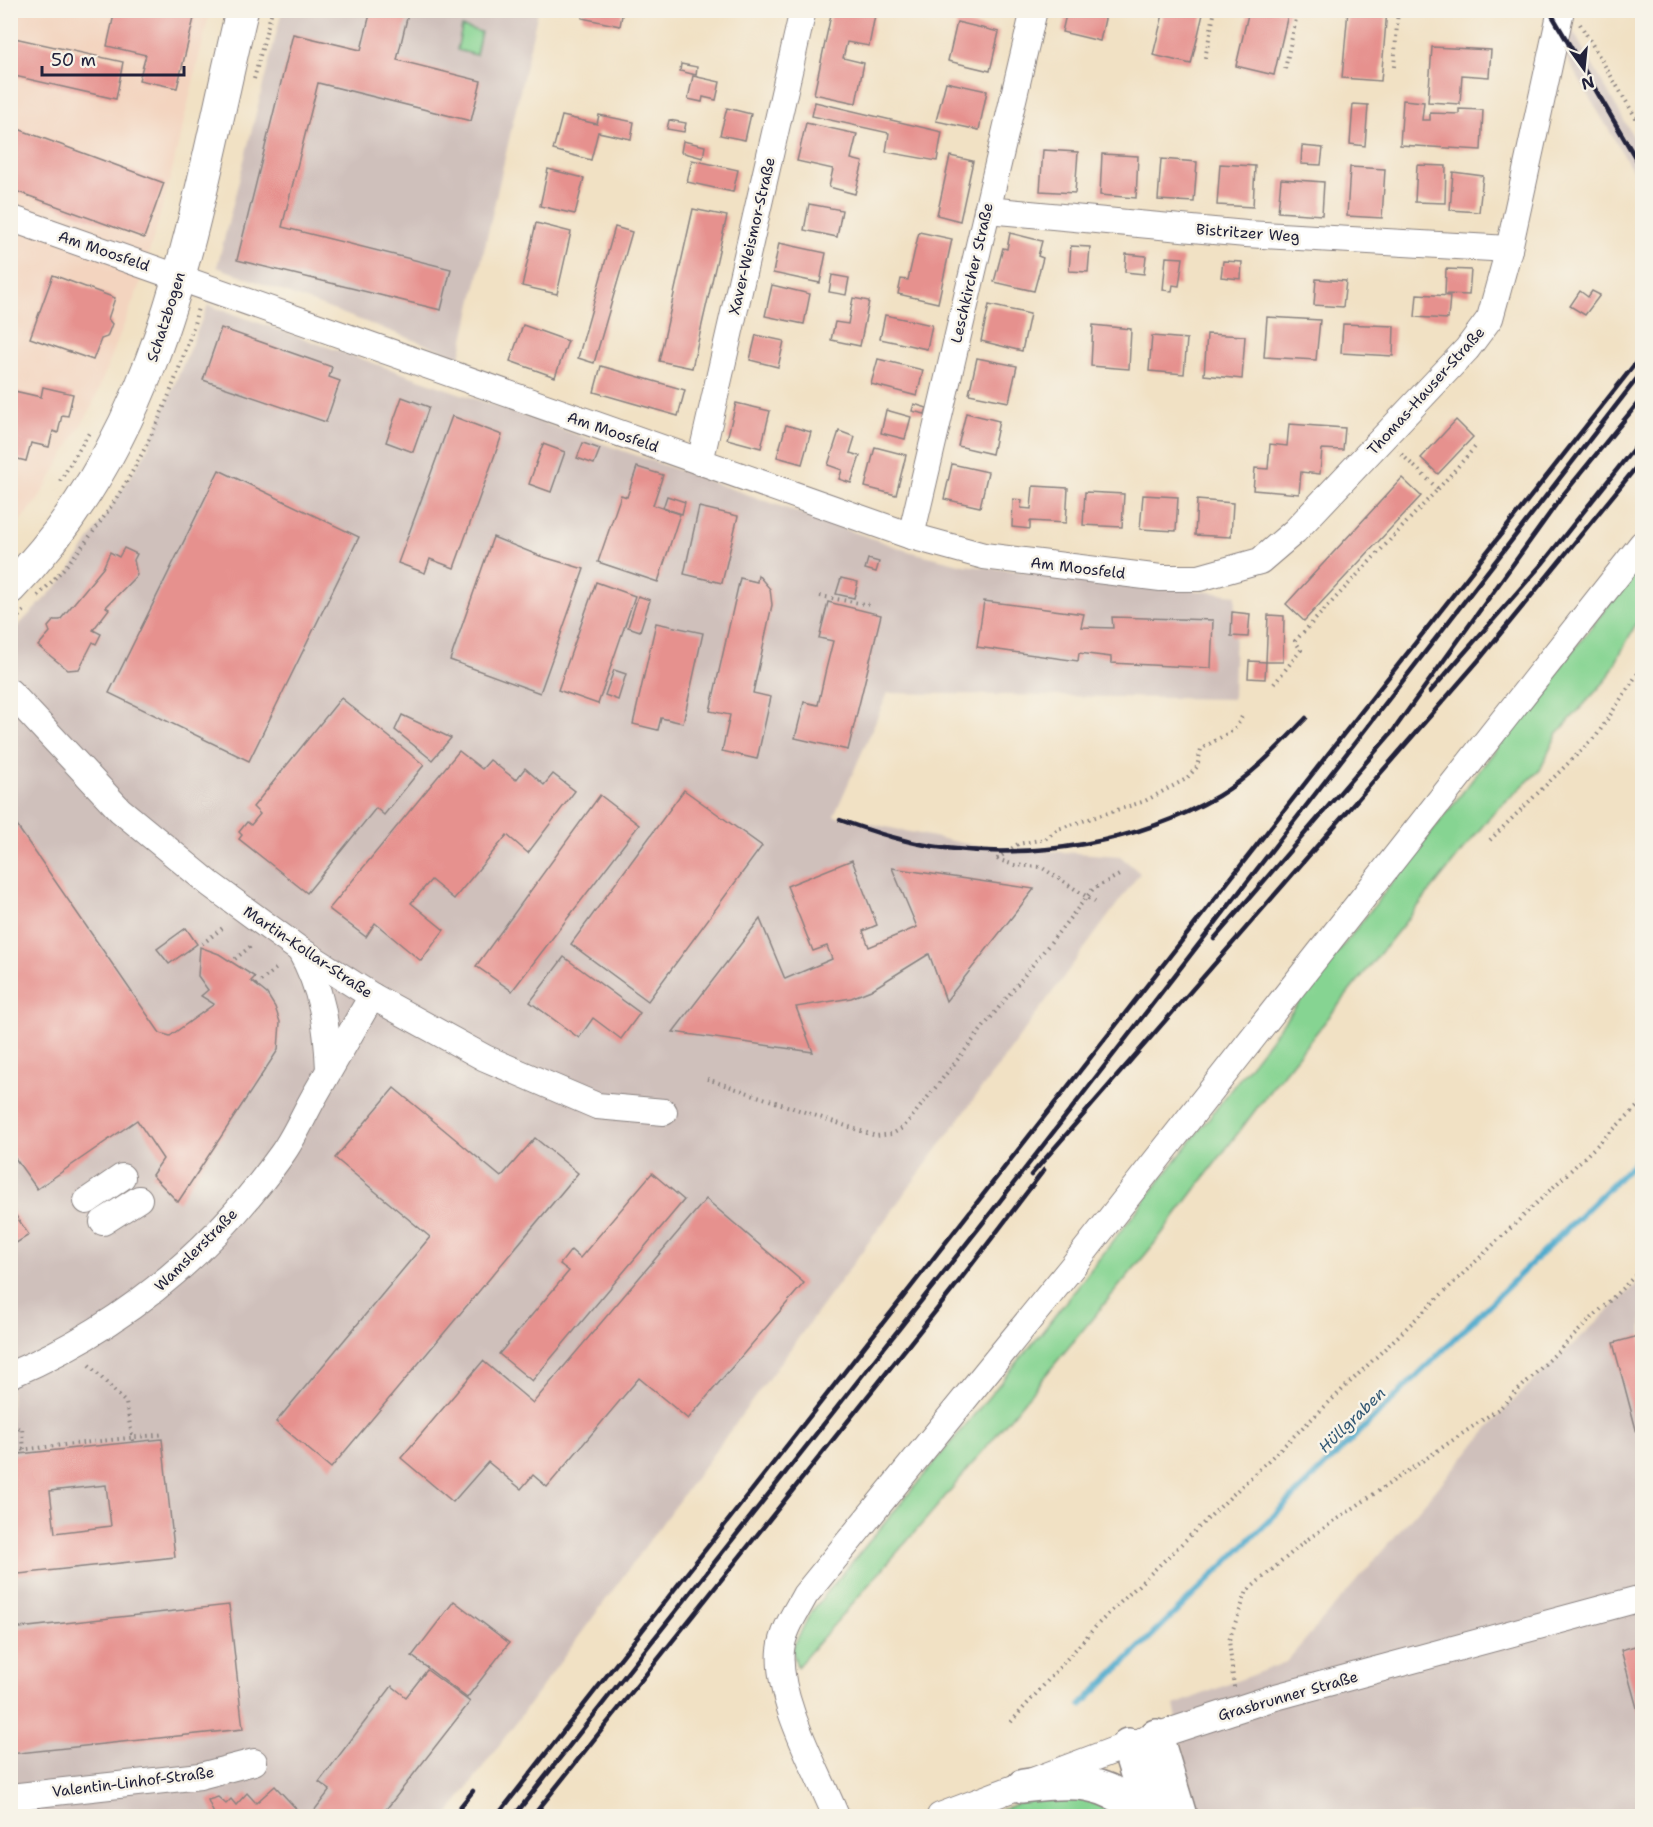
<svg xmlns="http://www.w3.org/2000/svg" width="1653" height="1827" viewBox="0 0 1653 1827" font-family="'Shantell Sans',sans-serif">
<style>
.built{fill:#f3d4bf}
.industrial{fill:#cfc0bb}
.green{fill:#86d492;stroke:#547b66;stroke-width:1.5}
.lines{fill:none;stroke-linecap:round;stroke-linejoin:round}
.stream{stroke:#4fabcd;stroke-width:6}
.building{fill:#e6918e;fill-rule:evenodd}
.minor-casing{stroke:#8a8280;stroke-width:28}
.major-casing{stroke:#8a8280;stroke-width:34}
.highway-casing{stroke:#8a8280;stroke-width:36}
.path{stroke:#8a8280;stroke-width:4;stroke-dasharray:1.5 4.5;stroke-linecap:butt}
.minor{stroke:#fff;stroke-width:26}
.major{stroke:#fff;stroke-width:32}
.highway{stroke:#fff;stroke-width:33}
.rail{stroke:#22223b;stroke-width:4.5}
.labels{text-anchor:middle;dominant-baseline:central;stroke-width:5;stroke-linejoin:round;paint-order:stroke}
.street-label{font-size:15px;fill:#22223b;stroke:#f7f3e8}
.water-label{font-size:16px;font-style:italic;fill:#345975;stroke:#f7f3e8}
</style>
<rect width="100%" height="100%" fill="#f7f3e8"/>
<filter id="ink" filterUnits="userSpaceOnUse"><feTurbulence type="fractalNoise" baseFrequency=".0167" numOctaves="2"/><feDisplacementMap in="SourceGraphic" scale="12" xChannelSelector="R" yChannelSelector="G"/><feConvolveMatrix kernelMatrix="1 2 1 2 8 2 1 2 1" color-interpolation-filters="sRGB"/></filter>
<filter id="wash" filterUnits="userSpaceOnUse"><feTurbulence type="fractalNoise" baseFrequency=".008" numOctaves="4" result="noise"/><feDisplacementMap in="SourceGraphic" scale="24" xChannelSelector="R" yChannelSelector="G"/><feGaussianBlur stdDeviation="1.35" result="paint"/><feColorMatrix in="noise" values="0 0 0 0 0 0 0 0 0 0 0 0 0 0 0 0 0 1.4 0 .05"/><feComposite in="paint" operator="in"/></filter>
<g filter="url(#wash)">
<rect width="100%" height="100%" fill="#f1e1c4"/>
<!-- built -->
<path class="built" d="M11,11H210L169,183L141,281L92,406L38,500L11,531Z"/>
<!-- industrial -->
<g class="industrial">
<path d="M282,11H538L460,357L217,267Z"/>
<path d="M1573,31L1642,152V186L1564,54Z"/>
<path d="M208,305L908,551L964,565L1236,595L1233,699L888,693L834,816L976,846L1120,856L1140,873L447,1816H11V633L65,578L146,452Z"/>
<path d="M1642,1279V1816H1202L1191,1790L1174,1705L1286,1662L1509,1405Z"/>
</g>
<!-- green -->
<g class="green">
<path d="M462,27L481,32L476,55L457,50Z"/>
<path d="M1642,562V612L1607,679L1557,734L1540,770L1493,813L1275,1084L1154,1244L934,1510L797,1667L792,1649L811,1612L1039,1336Z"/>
<path d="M1062,1789L1128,1816H982Z"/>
</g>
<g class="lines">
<!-- stream -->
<path class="stream" d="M1081,1705L1642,1155"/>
</g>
<g id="blocks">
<!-- building -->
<g class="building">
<path d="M115,10H196L177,88L139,80L146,55L107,46Z"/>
<path d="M371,10H409L397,60L481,81L471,121L318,83L282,227L451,269L441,310L237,260L293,34L361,50Z"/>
<path d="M584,10H623L620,26L582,18Z"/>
<path d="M832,10H876L869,46L847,42L843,58L864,63L856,103L814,94Z"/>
<path d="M1067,10H1107L1100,41L1062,32Z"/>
<path d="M1164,10H1204L1191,64L1153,55Z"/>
<path d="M1249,10H1289L1274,75L1236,66Z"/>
<path d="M1348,10H1387L1381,81L1342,78Z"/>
<path d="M957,22L999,32L990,71L948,61Z"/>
<path d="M10,37L123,62L116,99L10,75Z"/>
<path d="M1432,47L1491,50L1489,77L1462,75L1460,104L1428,102Z"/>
<path d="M681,64L697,67L696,75L680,71Z"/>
<path d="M693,76L720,82L716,100L703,97L702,102L688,99Z"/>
<path d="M946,82L987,91L979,130L936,121Z"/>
<path d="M1403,100L1424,102L1422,120H1430V113L1459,114V109L1483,110L1481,150L1400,145Z"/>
<path d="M815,102L942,132L937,161L886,152L889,133L812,116Z"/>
<path d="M1353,104L1368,105L1365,146L1350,144Z"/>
<path d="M727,108L751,114L745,140L720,135Z"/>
<path d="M599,115L634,122L631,139L598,132L591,160L553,150L562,116L597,124Z"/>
<path d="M669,120L686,123L684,132L667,129Z"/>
<path d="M806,123L857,134L851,159L863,162L855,194L829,187L833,169L797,161Z"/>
<path d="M10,126L164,183L144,238L10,189Z"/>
<path d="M683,141L705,146L703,158L681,152Z"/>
<path d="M1302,146L1323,148L1321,165L1301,164Z"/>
<path d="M1043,150L1078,152L1075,193L1040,191Z"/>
<path d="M1102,154L1138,156L1136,198L1100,195Z"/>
<path d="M950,156L973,161L960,221L937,215Z"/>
<path d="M1161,159L1197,162L1194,202L1158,200Z"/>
<path d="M692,160L738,170L733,192L687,182Z"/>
<path d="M1220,164L1255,166L1253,207L1217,205Z"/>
<path d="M1417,165L1446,166L1445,203L1415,202Z"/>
<path d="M1350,167L1385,169L1382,218L1347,216Z"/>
<path d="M548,169L584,178L575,214L540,206Z"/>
<path d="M1453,172L1483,176L1479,212L1450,210Z"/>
<path d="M1281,179L1324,182L1322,215L1278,212Z"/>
<path d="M809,204L842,210L837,237L804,230Z"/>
<path d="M693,209L727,216L692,368L659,361Z"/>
<path d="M536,223L571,232L557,294L522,286Z"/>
<path d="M615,227L632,232L594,363L578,358Z"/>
<path d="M919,232L952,239L938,303L898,294L901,279L908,280Z"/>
<path d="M1010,233L1042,241L1038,256L1043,258L1034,291L994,282L1003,248L1007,249Z"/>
<path d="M779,243L826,253L820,283L773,273Z"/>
<path d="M1071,246L1090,247L1088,272L1069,271Z"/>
<path d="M1126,254L1146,256L1144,274L1125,272Z"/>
<path d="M1166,257L1183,258L1179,286L1173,285L1172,291L1163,290Z"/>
<path d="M1223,261L1242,262L1241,279L1221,277Z"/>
<path d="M1446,269L1471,270L1469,295L1445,294Z"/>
<path d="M53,275L115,298L108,319L112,324L107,337L101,339L93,360L30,338Z"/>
<path d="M832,275L849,278L846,295L829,292Z"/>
<path d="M1316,279L1346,281L1343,307L1314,305Z"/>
<path d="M772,285L810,294L804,324L765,316Z"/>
<path d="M1580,291L1588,297L1592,291L1600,295L1585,315L1570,306Z"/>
<path d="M1417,294L1450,296L1448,319L1415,317Z"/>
<path d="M853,298L869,301L860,346L831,340L835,322L848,324Z"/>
<path d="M989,305L1030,314L1022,351L981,341Z"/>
<path d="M885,315L932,325L927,349L880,339Z"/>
<path d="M1267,317L1320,320L1316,360L1264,357Z"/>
<path d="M1343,324L1394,326L1393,356L1341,353Z"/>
<path d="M523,325L568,341L555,377L510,361Z"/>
<path d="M1093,325L1131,329L1129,369L1091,366Z"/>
<path d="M221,328L332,367L329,377L340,381L326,422L203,380Z"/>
<path d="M1207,334L1245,336L1242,379L1204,375Z"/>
<path d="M756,335L784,341L778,367L750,360Z"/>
<path d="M1152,336L1187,339L1184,374L1149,371Z"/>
<path d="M977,358L1017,366L1009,402L969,394Z"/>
<path d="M878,359L923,370L917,396L871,384Z"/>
<path d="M601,366L685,390L678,416L594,392Z"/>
<path d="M43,387L73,394L68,416L62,415L58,433L53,431L49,447L31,443L26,461L10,457V390L41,397Z"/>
<path d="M402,397L429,407L413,452L386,442Z"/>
<path d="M736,403L770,411L761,448L727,439Z"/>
<path d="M914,404L927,408L925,414L912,411Z"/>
<path d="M886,410L911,417L905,439L881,433Z"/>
<path d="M966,413L999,421L992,454L958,446Z"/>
<path d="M452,416L502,435L454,568L430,559L425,573L398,563Z"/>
<path d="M1456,420L1473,437L1438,474L1421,458Z"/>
<path d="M1289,424L1345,428L1343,450L1322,449L1320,474L1301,472L1299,494L1253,490L1255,468L1268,469L1270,444L1287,446Z"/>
<path d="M786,425L811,432L802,464L777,457Z"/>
<path d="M839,431L855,437L850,453L860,456L851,483L839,479L842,470L828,465Z"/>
<path d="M583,443L600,449L594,464L577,458Z"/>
<path d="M543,444L565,452L551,492L529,484Z"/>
<path d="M875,447L906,455L896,495L865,487Z"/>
<path d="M952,464L988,472L980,507L944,499Z"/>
<path d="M637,467L663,475L653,505L680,514L658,582L598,562L621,495L627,497Z"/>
<path d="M219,470L359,537L249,761L109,693Z"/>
<path d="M1402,478L1421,496L1304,621L1286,604Z"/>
<path d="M1033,486L1068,488L1066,523L1030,521V529L1012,527L1013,499L1022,500L1021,508L1031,509Z"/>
<path d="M1085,492L1124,494L1122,527L1083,525Z"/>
<path d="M1143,495L1178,497L1176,531L1140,529Z"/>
<path d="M667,496L685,502L682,514L663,508Z"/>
<path d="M1197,500L1233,503L1231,537L1195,535Z"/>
<path d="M699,507L738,516L722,583L684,574Z"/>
<path d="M493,537L540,556L584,569L540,693L450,660Z"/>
<path d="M124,548L137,554L134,560L137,575L106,607L109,609L93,630L101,634L96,644L93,642L79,669L68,670L38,646L50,632L48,627L54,620H60L103,568L110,552L119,557Z"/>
<path d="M868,559L879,562L876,572L865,569Z"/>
<path d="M758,575L770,589L772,605L753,693L771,697L757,759L722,751L730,715L710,711L740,578L757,582Z"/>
<path d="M841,578L858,582L854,598L836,594Z"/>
<path d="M596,582L635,596L598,704L558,690Z"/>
<path d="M638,596L650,600L640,631L628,627Z"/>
<path d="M984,601L1084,614L1081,627L1113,628L1112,617L1213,620L1211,668L1111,663V657L1079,653L1078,661L977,647Z"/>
<path d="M828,602L881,615L848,750L795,738L804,702L818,705L825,673L833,641L819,638Z"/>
<path d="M1232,612L1250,614L1248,637L1231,636Z"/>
<path d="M1268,615L1284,616L1283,662H1266Z"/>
<path d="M656,623L703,633L683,723L661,718L658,730L633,724Z"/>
<path d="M1249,661L1266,662L1265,679L1248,678Z"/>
<path d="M614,670L626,674L618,700L605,695Z"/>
<path d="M341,698L424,765L384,815L376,808L307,893L239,839L242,835L239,832L247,822L251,825L260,814L253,807Z"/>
<path d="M402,715L451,738L432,760L395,730Z"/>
<path d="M459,751L482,769L490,760L516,780L525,768L544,785L553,774L575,791L528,853L507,835L454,899L431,880L411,903L444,930L421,961L375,923L366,937L329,909Z"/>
<path d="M684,790L762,846L648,1001L571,944Z"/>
<path d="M600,795L639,825L512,991L476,966Z"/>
<path d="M15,823L160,1033L170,1036L214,1004L201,996L208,990L198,976L200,947L219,954L255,977L251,981L267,994L275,1007L280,1022L278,1050L178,1202L152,1175L163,1159L137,1120L37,1189L10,1151V826Z"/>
<path d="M852,860L877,925L863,931L869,947L917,927L892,868L1034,889L946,1001L929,954L871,990L851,998L796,1007L813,1052L673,1032L760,919L785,979L832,959L827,946L813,951L787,886Z"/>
<path d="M186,928L197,944L169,964L157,949Z"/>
<path d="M564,957L640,1013L621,1039L593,1018L579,1038L530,1002Z"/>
<path d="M394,1088L501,1177L535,1138L578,1173L331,1468L276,1422L430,1237L335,1158Z"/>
<path d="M652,1173L684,1200L532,1381L499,1354L569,1271L560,1264L571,1250L580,1258Z"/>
<path d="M706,1199L804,1283L688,1419L639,1378L547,1487L533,1475L521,1489L488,1462L453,1502L401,1458L483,1361L533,1403Z"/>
<path d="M10,1207L29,1235L10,1247Z"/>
<path d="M1642,1335V1452L1613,1343Z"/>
<path d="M162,1439L175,1557L10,1575V1455ZM106,1485L111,1526L55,1533L50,1491Z"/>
<path d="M454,1601L509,1643L467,1698L412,1656Z"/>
<path d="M229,1605L243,1729L10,1754V1629Z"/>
<path d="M1642,1644V1726L1621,1650Z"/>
<path d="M427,1670L470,1702L381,1816H310L330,1790L319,1782L392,1686L406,1697Z"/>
<path d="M275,1786L303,1816H212L214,1814L208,1800L218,1797L226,1804L231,1799L236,1805L247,1793L256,1803Z"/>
</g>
</g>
</g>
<g filter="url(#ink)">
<use href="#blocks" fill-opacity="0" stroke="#8a8280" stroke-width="1.5"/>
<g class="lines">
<defs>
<g id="minor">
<path d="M987,210L1246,234L1509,249"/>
<path d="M10,218L911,536L984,556L1161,578H1199L1260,561L1295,531L1467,349L1490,318L1509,249L1561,10"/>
<path d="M700,462L803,10"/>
<path d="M911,536L1034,10"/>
<path d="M10,692L120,810L210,884L300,950L372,996L485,1058L597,1106L664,1112"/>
<path d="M300,950C322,989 327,1025 329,1069"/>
<path d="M87,1201L122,1177"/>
<path d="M103,1222L139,1199"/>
<path d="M10,1375C121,1328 212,1252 282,1154C295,1136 304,1114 315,1095C334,1062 353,1029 372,996"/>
<path d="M10,1797L200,1776L254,1762"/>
<path d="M836,1816C817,1770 776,1699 781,1650C783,1630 796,1612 805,1595L1072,1267L1642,544"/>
<path d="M940,1816L1128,1745L1272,1698L1642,1598"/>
</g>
<path id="major" d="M10,588C168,427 192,220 242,10"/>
<g id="highway">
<path d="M1156,1736L1180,1816"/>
<path d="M1128,1745L1150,1816"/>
<path d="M1023,1786C1071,1780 1109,1778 1143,1816"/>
</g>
</defs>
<!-- minor casing -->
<use href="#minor" class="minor-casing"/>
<!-- major casing -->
<use href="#major" class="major-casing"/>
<!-- highway casing -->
<use href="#highway" class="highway-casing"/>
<!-- path -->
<g class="path">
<path d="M1580,24L1642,128"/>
<path d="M1205,58L1215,10"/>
<path d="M1394,67L1398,10"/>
<path d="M1285,69L1298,10"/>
<path d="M254,79L272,10"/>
<path d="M60,481L89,433"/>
<path d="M1438,489L1476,446"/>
<path d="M38,596C102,531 144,462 176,377C184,354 193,332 198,307"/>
<path d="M820,596L870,605"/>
<path d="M10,625L27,608"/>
<path d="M1274,684L1301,650L1295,641L1438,489L1398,451"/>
<path d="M1490,840L1597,735L1642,667"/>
<path d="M997,859L1018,844L1045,839L1058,829L1145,801L1186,779L1197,767L1201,749L1235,729L1244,713"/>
<path d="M997,859L1014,865L1041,867L1098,904"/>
<path d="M202,944L225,926"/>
<path d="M235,959L251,946"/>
<path d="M256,985L278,967"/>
<path d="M707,1079L876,1136L892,1134L904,1127L1093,889L1121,874"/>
<path d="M89,1365L126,1403L133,1441"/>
<path d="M10,1415L15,1450"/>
<path d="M12,1429L22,1428L24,1449"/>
<path d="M10,1451L165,1434"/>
<path d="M1234,1687L1229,1640L1247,1591L1308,1539L1500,1408L1642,1269"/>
<path d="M1011,1722L1098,1624L1642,1102"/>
</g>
<!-- minor -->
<use href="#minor" class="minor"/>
<!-- major -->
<use href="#major" class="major"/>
<!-- highway -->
<use href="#highway" class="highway"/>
<!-- rail -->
<g class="rail">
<path d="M1549,10L1642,169"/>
<path d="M1430,692L1542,564L1642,438"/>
<path d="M840,820C874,832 909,844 945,848C1036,859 1138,843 1218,796C1252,776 1279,746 1306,718"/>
<path d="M1214,939L1393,731L1563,495L1642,398"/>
<path d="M1031,1175L1478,661L1642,460"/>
<path d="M453,1816L473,1791"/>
<path d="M497,1816C877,1328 1259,841 1642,355"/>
<path d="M514,1816L993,1210L1642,372"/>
<path d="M533,1816L950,1293L1044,1170"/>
</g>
</g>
</g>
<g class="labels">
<!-- street labels -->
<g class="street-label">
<text transform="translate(1248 233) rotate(4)">Bistritzer Weg</text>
<text transform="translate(752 236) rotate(-77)">Xaver-Weismor-Straße</text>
<text transform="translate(104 251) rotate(19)">Am Moosfeld</text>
<text transform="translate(972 273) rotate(-77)">Leschkircher Straße</text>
<text transform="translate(166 317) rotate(-72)">Schatzbogen</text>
<text transform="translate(1426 391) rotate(-48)">Thomas-Hauser-Straße</text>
<text transform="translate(613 432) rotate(19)">Am Moosfeld</text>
<text transform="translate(1078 568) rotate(7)">Am Moosfeld</text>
<text transform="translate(308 952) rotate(34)">Martin-Kollar-Straße</text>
<text transform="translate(196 1250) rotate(-45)">Wamslerstraße</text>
<text transform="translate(1288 1696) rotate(-16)">Grasbrunner Straße</text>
<text transform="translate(133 1782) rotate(-7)">Valentin-Linhof-Straße</text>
</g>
<!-- water labels -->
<g class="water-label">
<text transform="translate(1352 1420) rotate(-44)">Hüllgraben</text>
</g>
</g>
<!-- margin -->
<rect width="1653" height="1827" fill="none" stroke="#f7f3e8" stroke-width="36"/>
<!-- north arrow -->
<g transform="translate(1584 69) rotate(165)" stroke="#f7f3e8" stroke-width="4.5" paint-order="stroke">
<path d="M0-4.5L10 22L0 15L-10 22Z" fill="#22223b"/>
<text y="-9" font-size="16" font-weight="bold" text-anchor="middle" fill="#22223b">N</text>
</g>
<!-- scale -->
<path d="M42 66v9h142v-9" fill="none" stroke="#22223b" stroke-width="3"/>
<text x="51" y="66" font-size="18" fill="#22223b" stroke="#f7f3e8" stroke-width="4.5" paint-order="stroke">50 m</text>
</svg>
